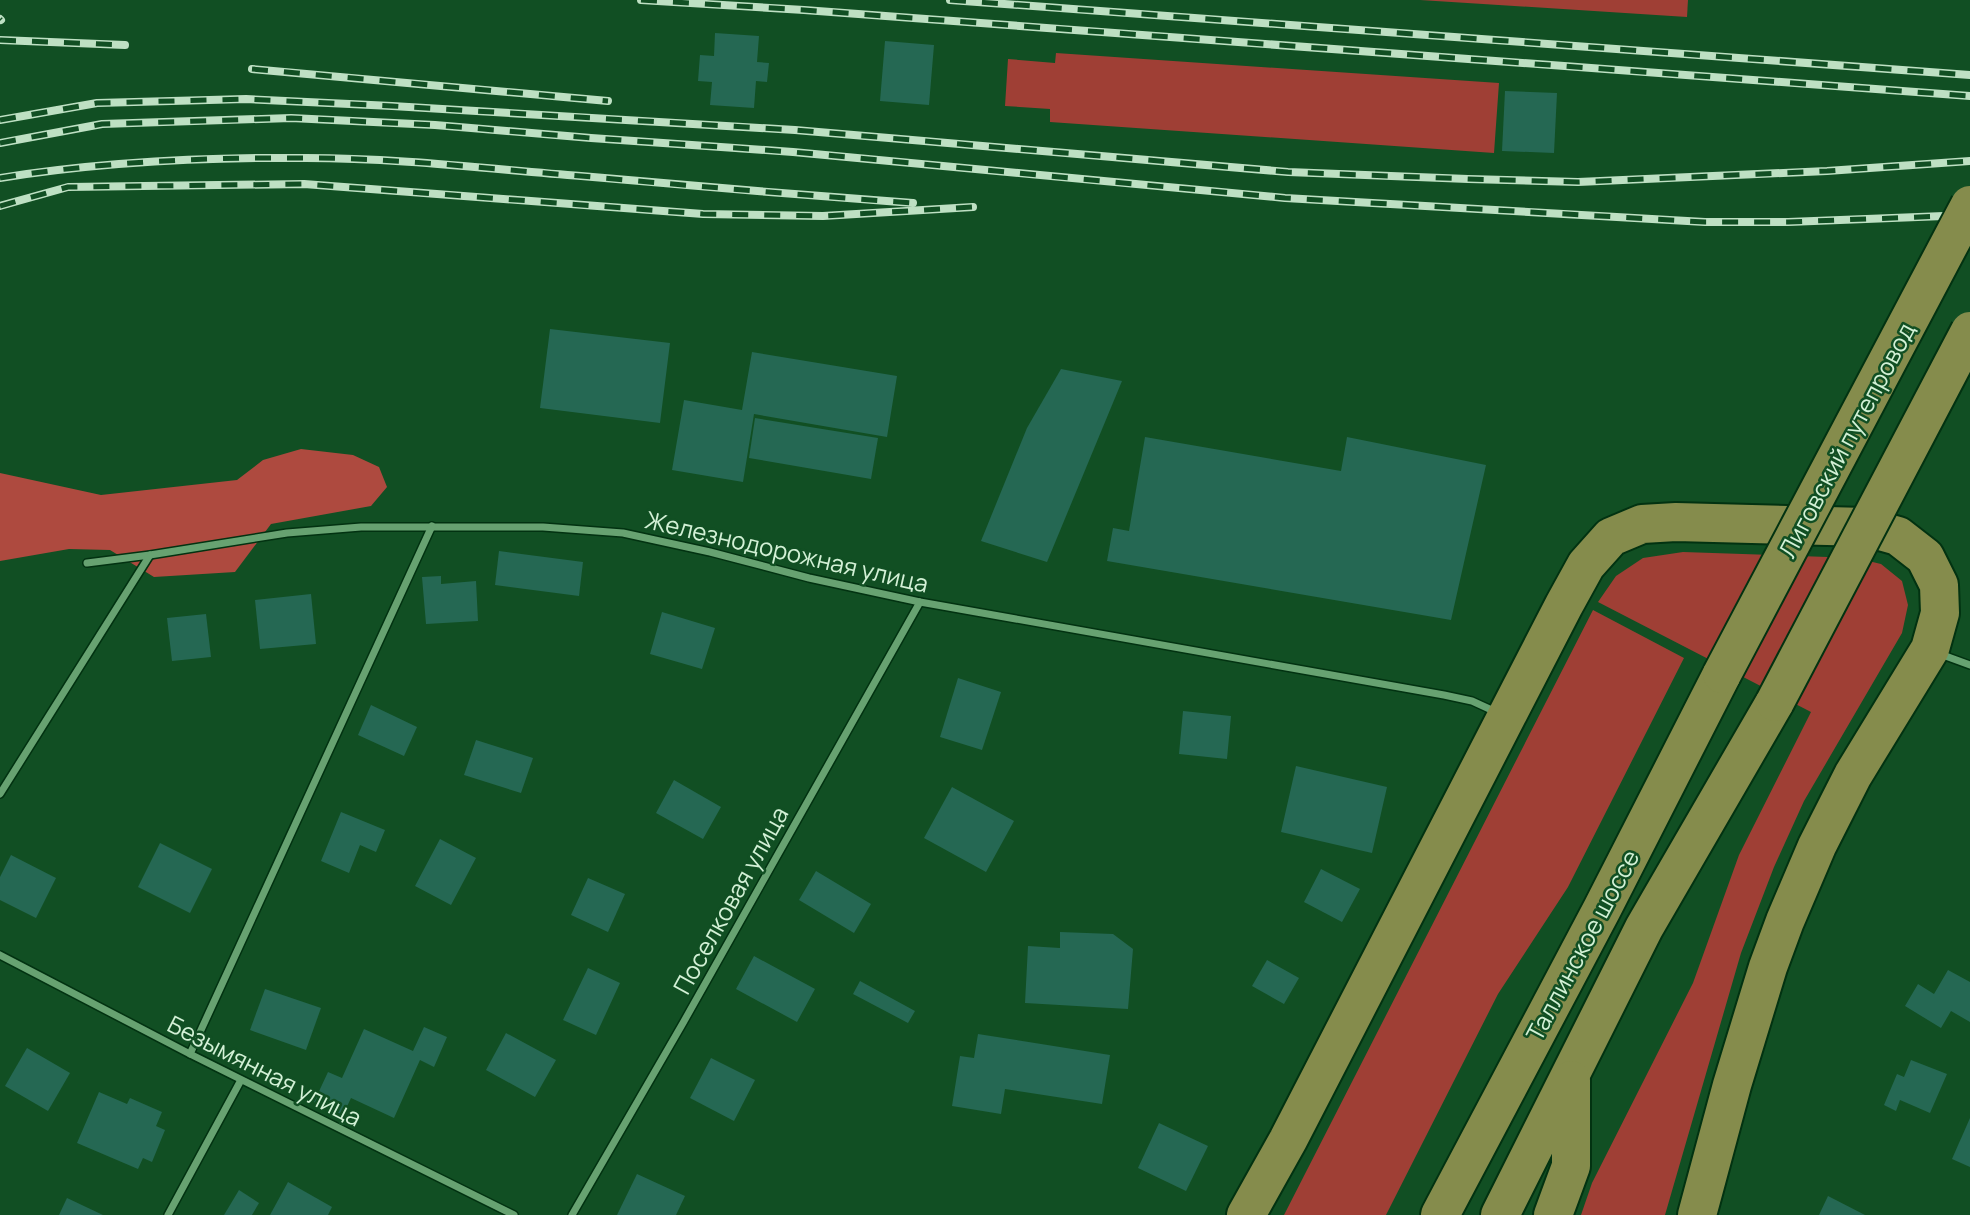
<svg xmlns="http://www.w3.org/2000/svg" width="1970" height="1215" viewBox="0 0 1970 1215" font-family="Manrope,sans-serif">
<style>
.green{fill:#9f3f35}
.forest{fill:#ae4a3f}
.building{fill:#256853}
.lines{fill:none;stroke-linecap:round;stroke-linejoin:round}
.street-casing{stroke:#023211;stroke-width:10}
.primary-casing{stroke:#023211;stroke-width:42}
.street{stroke:#67a271;stroke-width:7}
.primary{stroke:#858c4c;stroke-width:38}
.rail-casing{stroke:#bee0c3;stroke-width:8}
.rail{stroke:#114f23;stroke-width:5;stroke-dasharray:16;stroke-linecap:butt}
.primary-bridge-casing{stroke:#023211;stroke-width:42;stroke-linecap:butt}
.primary-bridge{stroke:#858c4c;stroke-width:38}
.labels{text-anchor:middle;dominant-baseline:central;stroke-width:5;stroke-linejoin:round;paint-order:stroke}
.street-label{font-size:24px;fill:#d3f1d6;stroke:#114f23}
</style>
<rect width="100%" height="100%" fill="#114f23"/>
<!-- green -->
<g class="green">
<path d="M1420,0H1688L1687,17Z"/>
<path d="M1056,53L1499,83L1494,153L1050,122V109L1005,106L1008,59L1055,63Z"/>
<path d="M1683,552L1856,558L1881,564L1902,581L1908,605L1902,633L1804,801L1774,867L1741,953L1665,1215H1581L1592,1183L1693,983L1739,855L1811,712L1598,602L1616,576L1643,558Z"/>
<path d="M1593,610L1684,658L1568,887L1498,994L1386,1215H1284Z"/>
</g>
<!-- forest -->
<path class="forest" d="M301,449L353,455L379,467L387,487L371,506L271,524L235,572L154,577L110,550L69,549L0,561V473L101,495L237,480L263,460Z"/>
<!-- building -->
<g class="building">
<path d="M715,33L759,36L757,62L769,63L767,82L756,81L754,108L710,105L712,82L698,81L700,55L714,56Z"/>
<path d="M885,41L934,45L929,105L880,101Z"/>
<path d="M1505,91L1557,93L1554,153L1502,151Z"/>
<path d="M550,329L670,343L660,423L540,408Z"/>
<path d="M752,352L897,376L887,437L754,414L743,482L672,470L684,400L742,410Z"/>
<path d="M1061,369L1122,381L1047,562L981,541L1027,428Z"/>
<path d="M755,418L878,438L871,479L749,458Z"/>
<path d="M1145,437L1341,471L1347,437L1486,465L1451,620L1107,561L1113,528L1129,531Z"/>
<path d="M499,551L583,562L579,596L495,585Z"/>
<path d="M441,576V584L476,581L478,621L426,624L422,577Z"/>
<path d="M311,594L316,644L260,649L255,600Z"/>
<path d="M662,612L715,628L702,669L650,654Z"/>
<path d="M206,614L211,657L172,661L167,618Z"/>
<path d="M958,678L1001,692L982,750L940,737Z"/>
<path d="M371,705L417,727L404,756L358,735Z"/>
<path d="M1183,711L1231,716L1227,759L1179,754Z"/>
<path d="M476,740L533,758L521,793L464,775Z"/>
<path d="M1296,766L1387,787L1372,853L1281,832Z"/>
<path d="M674,780L721,807L703,839L656,813Z"/>
<path d="M952,787L1014,821L986,872L924,838Z"/>
<path d="M341,812L385,830L376,852L360,845L349,873L321,861Z"/>
<path d="M440,839L476,858L451,905L415,886Z"/>
<path d="M160,843L212,869L190,913L138,887Z"/>
<path d="M11,855L56,878L36,918L0,900V877Z"/>
<path d="M1321,869L1360,889L1342,922L1304,902Z"/>
<path d="M816,871L871,904L854,933L799,900Z"/>
<path d="M588,878L625,894L608,932L571,915Z"/>
<path d="M1060,932L1113,934L1133,949L1128,1009L1025,1003L1028,946L1060,948Z"/>
<path d="M754,956L815,989L797,1022L736,989Z"/>
<path d="M1267,960L1299,978L1284,1004L1252,986Z"/>
<path d="M588,968L620,983L596,1035L563,1020Z"/>
<path d="M1948,970L1970,982V1022L1951,1011L1941,1028L1905,1006L1918,984L1934,994Z"/>
<path d="M860,981L915,1011L908,1023L853,994Z"/>
<path d="M265,989L321,1008L306,1050L250,1030Z"/>
<path d="M424,1027L447,1037L434,1067L420,1060L394,1118L351,1098L343,1115L314,1102L328,1072L342,1078L364,1029L413,1051Z"/>
<path d="M506,1033L556,1060L535,1097L486,1070Z"/>
<path d="M978,1034L1110,1055L1102,1104L1005,1089L1001,1114L952,1106L960,1056L974,1058Z"/>
<path d="M27,1048L70,1073L48,1111L5,1086Z"/>
<path d="M711,1058L755,1080L734,1121L690,1098Z"/>
<path d="M1911,1060L1947,1074L1930,1113L1900,1100L1896,1111L1884,1105L1897,1074L1904,1077Z"/>
<path d="M99,1092L127,1104L130,1098L162,1112L156,1126L165,1130L152,1162L143,1158L138,1169L77,1143Z"/>
<path d="M1970,1118V1167L1952,1159Z"/>
<path d="M1159,1123L1208,1146L1186,1191L1138,1168Z"/>
<path d="M637,1174L685,1196L676,1215H617Z"/>
<path d="M288,1182L332,1207L328,1215H270Z"/>
<path d="M239,1190L259,1203L252,1215H224Z"/>
<path d="M1828,1196L1865,1215H1819Z"/>
<path d="M67,1198L103,1215H59Z"/>
</g>
<g class="lines">
<defs>
<g id="street">
<path d="M87,563L150,555L287,533L361,527H543L623,533L710,552L809,578L920,602L1444,695L1472,701L1496,712"/>
<path d="M1940,654L1970,665"/>
<path d="M0,794L150,555"/>
<path d="M0,955L190,1054L514,1215"/>
<path d="M190,1054L432,526"/>
<path d="M168,1215L241,1080"/>
<path d="M572,1215L683,1023L920,602"/>
</g>
<g id="primary">
<path d="M1246,1215L1288,1140L1564,605L1586,565L1611,537L1642,524L1676,522L1866,527L1898,536L1925,557L1939,585L1940,613L1930,649L1853,775L1817,846L1785,921L1768,967L1732,1085L1697,1215"/>
<path d="M1440,1215L1602,909L1722,674"/>
<path d="M1500,1215L1644,928L1775,702"/>
<path d="M1553,1215L1571,1166V1080"/>
</g>
</defs>
<!-- street casing -->
<use href="#street" class="street-casing"/>
<!-- primary casing -->
<use href="#primary" class="primary-casing"/>
<!-- street -->
<use href="#street" class="street"/>
<!-- primary -->
<use href="#primary" class="primary"/>
<defs>
<g id="rail">
<path d="M641,0L804,10L1970,96"/>
<path d="M950,0L1970,75"/>
<path d="M0,19L1,20"/>
<path d="M0,40L125,45"/>
<path d="M252,69L608,101"/>
<path d="M0,120L97,103L246,99L392,106L795,130L1288,172L1468,179L1578,182L1827,171L1970,161"/>
<path d="M0,143L102,124L291,118L435,125L591,138L793,152L1285,198L1705,222H1788L1970,215"/>
<path d="M0,178C101,162 204,157 306,158C398,158 490,169 581,176C692,186 802,195 913,203"/>
<path d="M0,206L68,187L304,184L703,214L823,216L973,207"/>
</g>
</defs>
<!-- rail casing -->
<use href="#rail" class="rail-casing"/>
<!-- rail -->
<use href="#rail" class="rail"/>
<defs>
<g id="primary-bridge">
<path d="M1722,674L1970,205"/>
<path d="M1775,702L1970,331"/>
</g>
</defs>
<!-- primary-bridge casing -->
<use href="#primary-bridge" class="primary-bridge-casing"/>
<!-- primary-bridge -->
<use href="#primary-bridge" class="primary-bridge"/>
</g>
<g class="labels">
<!-- street labels -->
<g class="street-label">
<text transform="translate(1846 440) rotate(-62)">Лиговский путепровод</text>
<text transform="translate(787 551) rotate(13)">Железнодорожная улица</text>
<text transform="translate(730 900) rotate(-61)">Поселковая улица</text>
<text transform="translate(1582 945) rotate(-62)">Таллинское шоссе</text>
<text transform="translate(265 1070) rotate(27)">Безымянная улица</text>
</g>
</g>
</svg>
